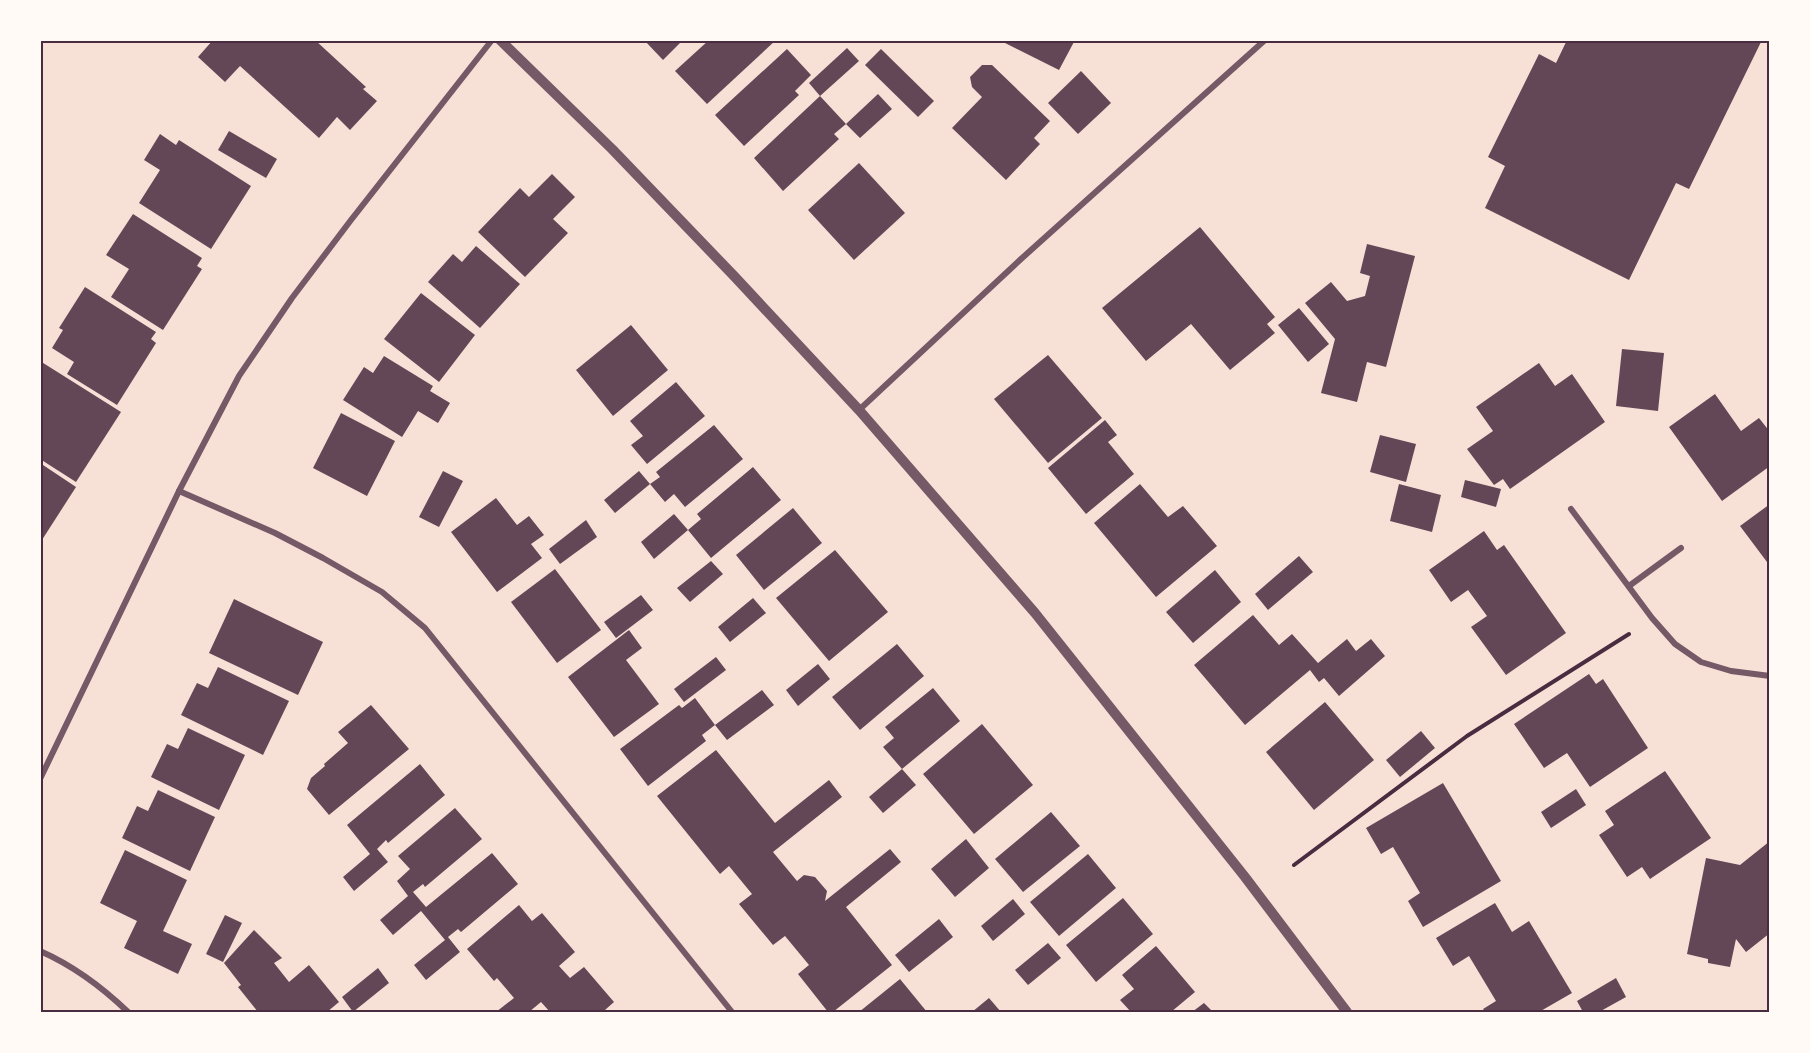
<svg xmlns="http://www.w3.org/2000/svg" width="1810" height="1053" viewBox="0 0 1810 1053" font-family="'Fira Sans',sans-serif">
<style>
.building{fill:#644757}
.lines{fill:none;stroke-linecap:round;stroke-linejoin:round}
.path{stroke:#4a2c40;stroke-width:4}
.minor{stroke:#755966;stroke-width:6}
.tertiary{stroke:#755966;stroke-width:10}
.neatline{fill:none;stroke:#4a2c40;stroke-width:2}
</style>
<rect width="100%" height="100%" fill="#f7e1d7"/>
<!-- building -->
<g class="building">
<path d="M213,40H315L366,87L363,89L377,101L350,130L337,117L319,138L240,66L225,82L198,57Z"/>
<path d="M644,40H683L663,60Z"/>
<path d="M709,40H776L707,104L675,71Z"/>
<path d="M1006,40H1075L1059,70L1005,43Z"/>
<path d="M1567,40H1757L1761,42L1689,189L1676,183L1629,280L1485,208L1505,166L1488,157L1539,54L1556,63Z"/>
<path d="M847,48L859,61L820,96L809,83Z"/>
<path d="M787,49L811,75L795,91L799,95L744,146L715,115Z"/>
<path d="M881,49L934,101L918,117L865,65Z"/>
<path d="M982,65H992L1050,121L1034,138L1040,144L1006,180L952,128L982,97L972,87L970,77Z"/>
<path d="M1081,71L1111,103L1078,134L1048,103Z"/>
<path d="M878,94L892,109L860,138L846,124L834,134L839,139L783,191L754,158L820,96L846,124Z"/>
<path d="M229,131L277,159L266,178L218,150Z"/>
<path d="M160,134L176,145L179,140L251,186L211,249L139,203L160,170L144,160Z"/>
<path d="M859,163L905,213L854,260L808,210Z"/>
<path d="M552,174L575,197L553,219L568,233L525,277L478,232L520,188L529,197Z"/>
<path d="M133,214L202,258L197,266L202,269L163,330L111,297L129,269L106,255Z"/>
<path d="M1200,227L1275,317L1267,324L1275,333L1230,370L1191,324L1146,361L1102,308Z"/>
<path d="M1367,244L1415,256L1386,367L1367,362L1357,402L1321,393L1335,339L1305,303L1331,282L1347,301L1365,296L1370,276L1360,273Z"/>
<path d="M476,246L520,284L480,328L428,282L453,254L462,262Z"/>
<path d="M85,287L156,332L151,339L156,343L117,405L67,374L74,362L52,348L63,330L59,328Z"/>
<path d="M421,293L475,335L439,382L384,339Z"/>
<path d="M1299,308L1329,344L1308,362L1278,325Z"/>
<path d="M631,325L668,370L613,416L576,370Z"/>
<path d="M1622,349L1664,353L1658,411L1616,406Z"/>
<path d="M1048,355L1102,418L1048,463L994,399Z"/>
<path d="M384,356L433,386L430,391L450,403L438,423L418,411L402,437L343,400L364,367L373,373Z"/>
<path d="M40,361L121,412L76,482L40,459Z"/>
<path d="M1539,363L1555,386L1572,374L1605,422L1510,489L1503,479L1494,485L1467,449L1493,431L1476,407Z"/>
<path d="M676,382L705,416L647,464L631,445L643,436L630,421Z"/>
<path d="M1715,394L1741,431L1759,418L1770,432V466L1722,501L1669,427Z"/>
<path d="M341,413L395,441L367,496L313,468Z"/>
<path d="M1105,420L1117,435L1108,442L1134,474L1086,514L1048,468Z"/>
<path d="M714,425L743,459L685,507L674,494L665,502L650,484L660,477L656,472Z"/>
<path d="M1380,435L1416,444L1406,482L1370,472Z"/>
<path d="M40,463L76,487L40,543Z"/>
<path d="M753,467L781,500L711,558L688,530L701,519L697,514Z"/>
<path d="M443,471L463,481L439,527L419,517Z"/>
<path d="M639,471L650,484L615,513L604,500Z"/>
<path d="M1465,480L1501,489L1496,507L1461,497Z"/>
<path d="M1140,484L1168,517L1183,506L1217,546L1156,597L1094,523Z"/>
<path d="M1399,484L1441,495L1432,532L1390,521Z"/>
<path d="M496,498L517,525L529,516L544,535L531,544L542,558L497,592L451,532Z"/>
<path d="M1770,504V566L1740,526Z"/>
<path d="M793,508L822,543L764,590L736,555Z"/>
<path d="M674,514L688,530L654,559L641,542Z"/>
<path d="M586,520L597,537L560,564L549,549Z"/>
<path d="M1484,531L1497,550L1504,545L1566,633L1506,675L1471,627L1487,616L1468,590L1451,602L1429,570Z"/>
<path d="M835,550L888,612L829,661L776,598Z"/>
<path d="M1299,556L1313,572L1268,610L1255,594Z"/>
<path d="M711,561L723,574L690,602L677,588Z"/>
<path d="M555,569L601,630L557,663L511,602Z"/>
<path d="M1215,570L1241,602L1193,643L1166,612Z"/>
<path d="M641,595L653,610L616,638L604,622Z"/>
<path d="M753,598L766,613L730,642L718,627Z"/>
<path d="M234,599L323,642L298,695L209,653Z"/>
<path d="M1253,615L1279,645L1292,634L1318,663L1347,639L1356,651L1371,639L1385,656L1339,696L1324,678L1319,682L1310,670L1245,725L1194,665Z"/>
<path d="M629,630L642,648L626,660L659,704L614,737L568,677Z"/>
<path d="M897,644L924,676L860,730L832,697Z"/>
<path d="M716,657L726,670L684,702L674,689Z"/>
<path d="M818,664L830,679L798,706L786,690Z"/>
<path d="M218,667L289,701L263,755L181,715L197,683L208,688Z"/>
<path d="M1589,674L1596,684L1603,679L1648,748L1590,787L1567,753L1544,768L1514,724Z"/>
<path d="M933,688L960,721L902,769L883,747L894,738L885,727Z"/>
<path d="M762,690L774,705L727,740L715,725Z"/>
<path d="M695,698L715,725L702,735L706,741L648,786L620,749L679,705L682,708Z"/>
<path d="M1325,702L1374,760L1314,810L1266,752Z"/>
<path d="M371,705L409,749L329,815L307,789L311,778L325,766L324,764L348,743L338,732Z"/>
<path d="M982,724L1033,785L974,834L923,774Z"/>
<path d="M188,728L245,755L219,810L151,777L167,744L178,749Z"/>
<path d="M1421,731L1435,748L1400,777L1386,760Z"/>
<path d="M716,750L775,823L829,780L842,797L773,852L797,881L804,875L815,877L827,891L825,901L890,849L901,862L846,907L892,965L833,1012H828L798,974L809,965L785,936L773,945L739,904L752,894L729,866L720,874L657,796Z"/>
<path d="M420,764L445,795L388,843L386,840L377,849L388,862L354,891L343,877L370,854L347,825Z"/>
<path d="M902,769L916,785L883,813L869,797Z"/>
<path d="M1665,771L1711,838L1650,879L1642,867L1627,877L1599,835L1614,825L1605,811Z"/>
<path d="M1443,783L1501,881L1423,927L1408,901L1420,893L1393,847L1381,854L1366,828Z"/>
<path d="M1576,789L1586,805L1551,828L1541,812Z"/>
<path d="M158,790L215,817L190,871L122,838L137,806L148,811Z"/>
<path d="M455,808L482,839L425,887L423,884L413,892L426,907L492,853L518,884L461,932L458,929L448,937L460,952L426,980L414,965L445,940L421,911L393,935L380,920L408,896L397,881L410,869L398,856Z"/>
<path d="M1051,812L1080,846L1023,892L995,859Z"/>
<path d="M966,839L989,868L955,897L931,869Z"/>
<path d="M1770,841V933L1746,952L1736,939L1730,967L1708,963V959L1687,954L1706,858L1740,865Z"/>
<path d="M125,850L187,880L163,931L192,944L178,974L124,948L137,921L100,903Z"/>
<path d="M1088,854L1116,888L1059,936L1030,902Z"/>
<path d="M1123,898L1153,934L1096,982L1066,945Z"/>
<path d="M1013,899L1025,914L993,941L981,926Z"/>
<path d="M1495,903L1512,932L1529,921L1572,993L1539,1012H1485L1483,1009L1496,1001L1469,956L1453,966L1436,938Z"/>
<path d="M519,905L532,921L542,913L575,952L559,966L570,978L584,967L614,1002L605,1010L606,1012H550L541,1002L529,1012H496L514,998L497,978L494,981L467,949Z"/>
<path d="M225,915L242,923L223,962L206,954Z"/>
<path d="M939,919L953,937L909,972L895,955Z"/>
<path d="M254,930L282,958L274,963L289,982L309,965L339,1002L327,1012H258L238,987L241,985L224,963Z"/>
<path d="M1048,943L1061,958L1028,985L1015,970Z"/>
<path d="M1156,946L1195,992L1171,1012H1131L1120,1000L1134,989L1122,975Z"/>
<path d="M378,968L389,983L353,1012L342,997Z"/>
<path d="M1616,978L1626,997L1599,1012H1583L1577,1001Z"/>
<path d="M900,979L927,1012H859Z"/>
<path d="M989,998L1001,1012H972Z"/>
<path d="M1204,1003L1213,1012H1192Z"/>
</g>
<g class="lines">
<!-- path -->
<path class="path" d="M1294,865L1467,736L1629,634"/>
<!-- minor -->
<g class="minor">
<path d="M859,410L1021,259L1265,40"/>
<path d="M179,491L275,533L323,558L382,592L425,628L732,1012"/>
<path d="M1571,509L1652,618L1675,644L1701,662L1731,671L1770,676"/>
<path d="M1629,586L1681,548"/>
<path d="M40,779L179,491L239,376L292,298L351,220L492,40"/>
<path d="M40,951C74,966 102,987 128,1012"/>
</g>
<!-- tertiary -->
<path class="tertiary" d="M500,40L612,149L735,277L859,410L1035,613L1245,877L1347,1012"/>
</g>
<!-- border -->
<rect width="1810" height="1053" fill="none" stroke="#fffaf5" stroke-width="84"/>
<rect x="42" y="42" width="1726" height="969" class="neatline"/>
</svg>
